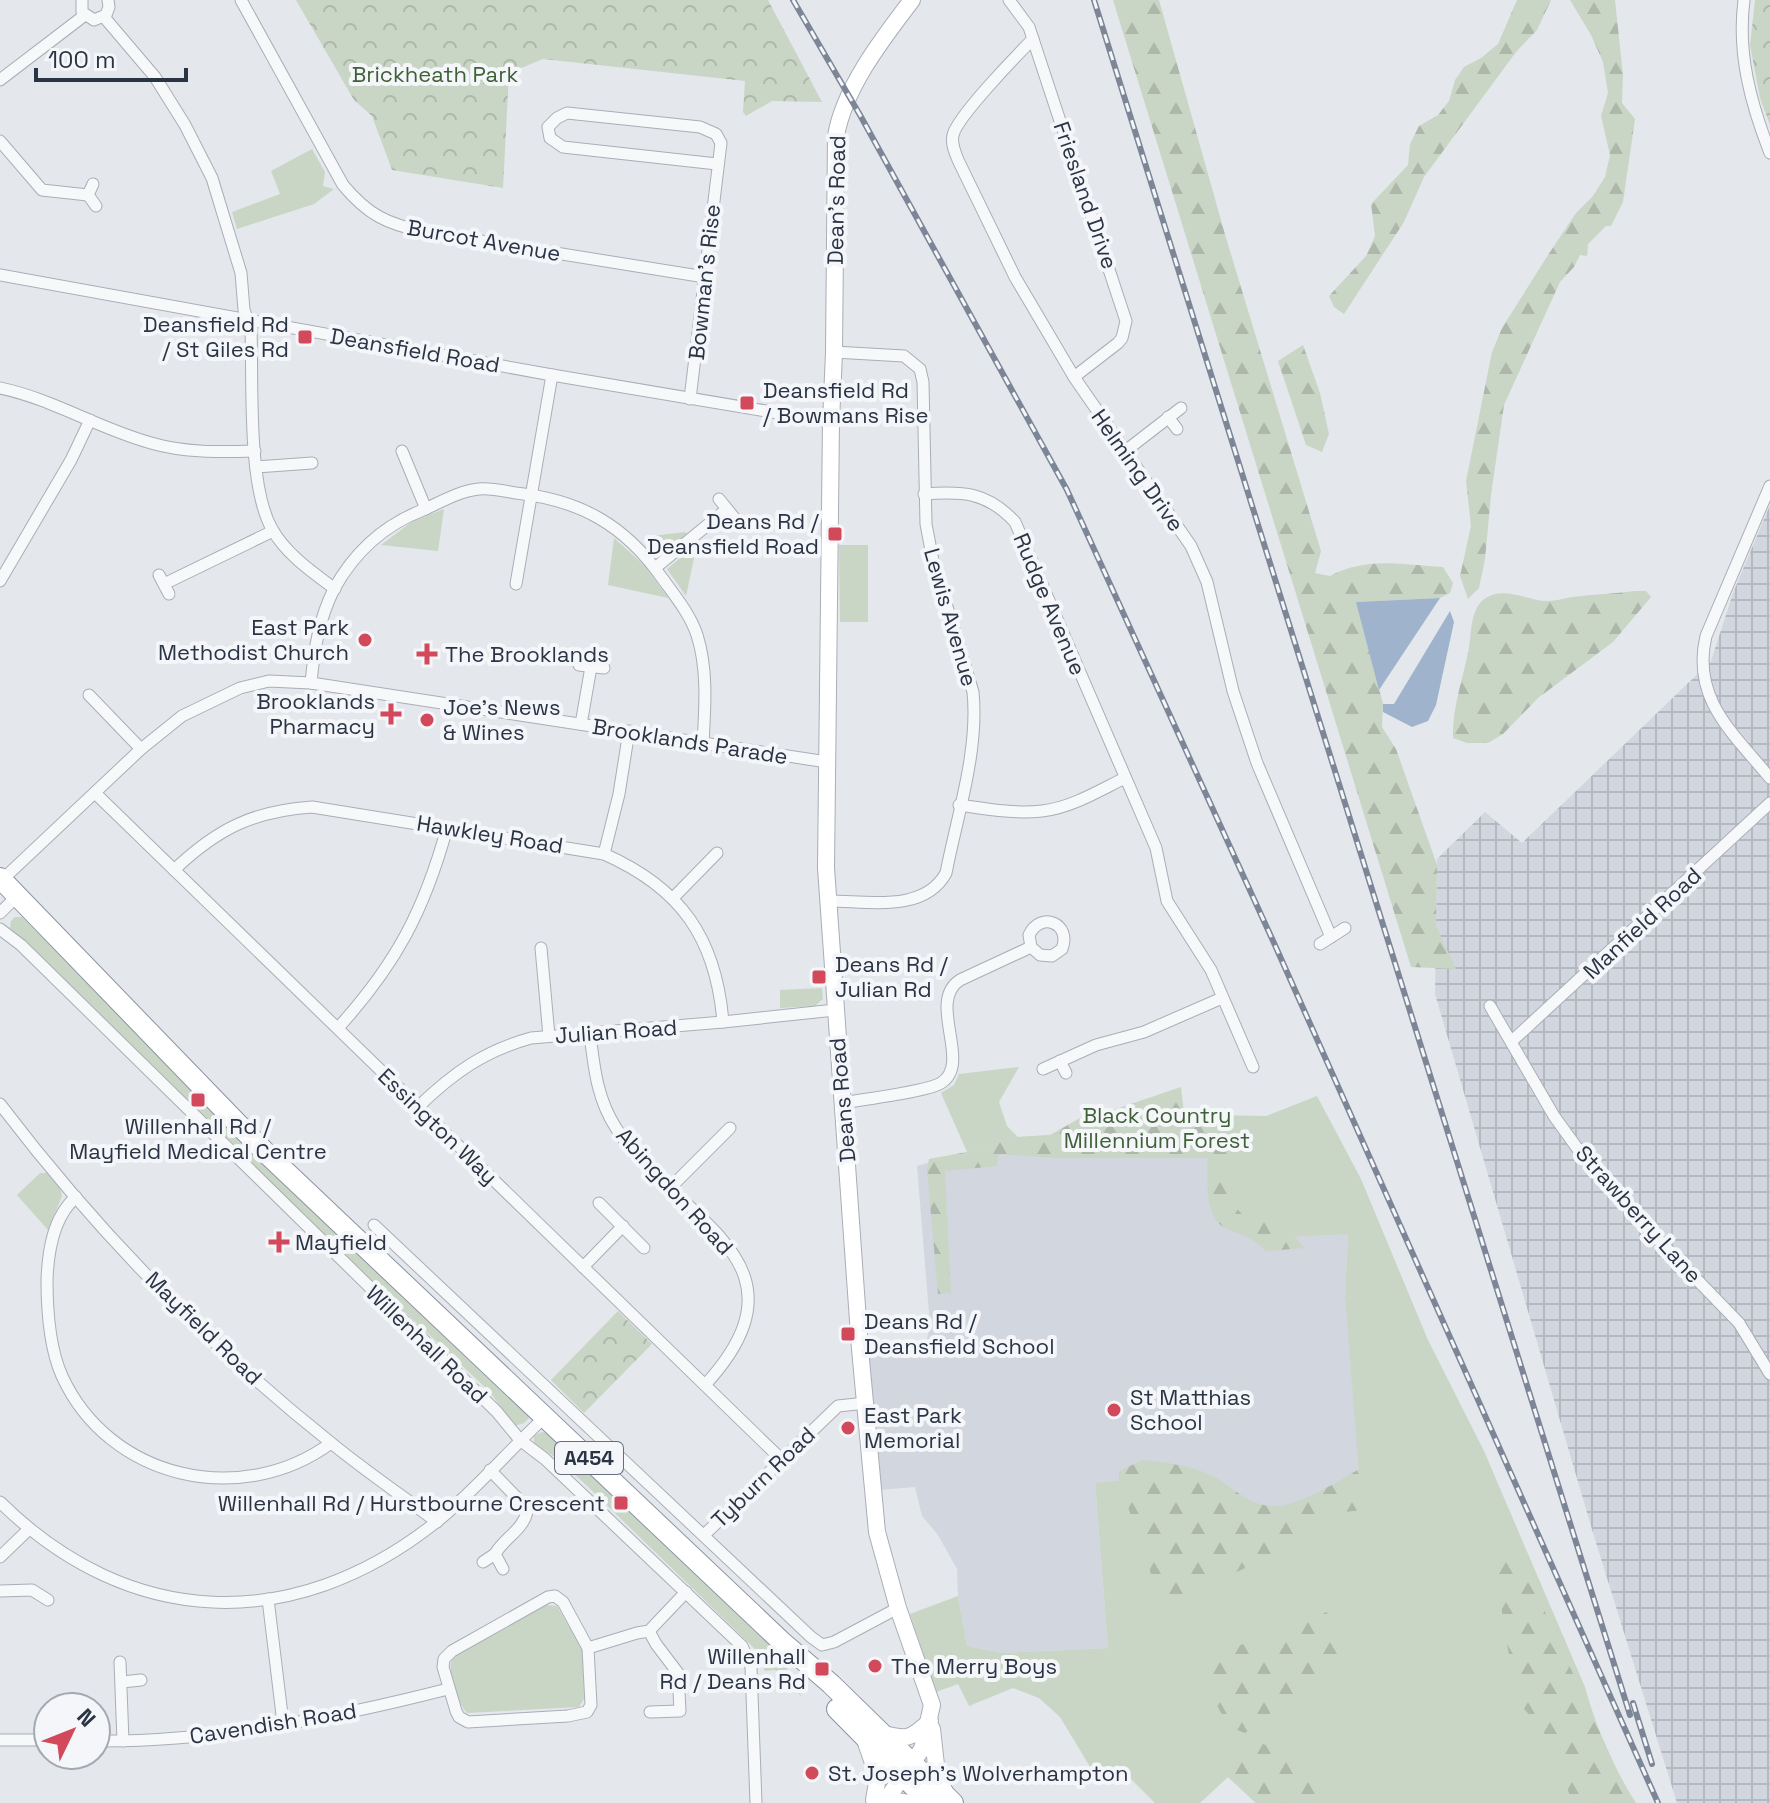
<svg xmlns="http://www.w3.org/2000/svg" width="1770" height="1803" viewBox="0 0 1770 1803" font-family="'Space Grotesk',sans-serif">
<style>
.built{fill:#d2d6de}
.industrial{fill:url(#industrial-grid)}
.green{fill:#c9d6c5}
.forest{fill:url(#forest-firs)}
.park{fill:url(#park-crowns)}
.water{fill:#9fb4cc}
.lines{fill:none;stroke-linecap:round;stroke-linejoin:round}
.street-casing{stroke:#a9aeb7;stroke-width:13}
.secondary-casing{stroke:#a9aeb7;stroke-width:18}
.highway-casing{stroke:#8b94a3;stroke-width:22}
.street{stroke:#f7f8fa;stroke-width:11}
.secondary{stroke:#fff;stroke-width:16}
.highway{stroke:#fff;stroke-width:20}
.rail-casing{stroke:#7d8696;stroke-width:6}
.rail{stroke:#f4f6f9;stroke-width:3;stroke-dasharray:9;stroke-linecap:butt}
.poi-dot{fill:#d1495b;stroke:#f4f6f9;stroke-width:3}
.labels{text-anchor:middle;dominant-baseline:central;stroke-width:8;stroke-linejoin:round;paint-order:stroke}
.shield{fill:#f4f6f9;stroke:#676e7b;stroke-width:2}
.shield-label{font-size:20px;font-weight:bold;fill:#2b3445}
.park-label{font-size:22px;fill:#3f6138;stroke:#f4f6f9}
.street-label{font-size:22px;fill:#2b3445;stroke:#f4f6f9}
.poi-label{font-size:22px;fill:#2b3445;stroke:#f4f6f9;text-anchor:start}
</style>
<defs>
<pattern id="industrial-grid" width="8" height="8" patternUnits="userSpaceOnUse" patternTransform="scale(2)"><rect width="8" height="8" fill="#d2d6de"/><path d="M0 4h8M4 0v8" fill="none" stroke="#b4b8c0"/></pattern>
<pattern id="forest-firs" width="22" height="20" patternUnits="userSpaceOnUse" patternTransform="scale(2)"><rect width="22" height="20" fill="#c9d6c5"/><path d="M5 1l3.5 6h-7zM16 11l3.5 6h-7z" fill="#adb8ab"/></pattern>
<pattern id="park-crowns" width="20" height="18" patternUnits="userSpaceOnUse" patternTransform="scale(2)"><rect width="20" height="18" fill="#c9d6c5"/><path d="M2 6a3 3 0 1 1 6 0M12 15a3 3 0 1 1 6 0" fill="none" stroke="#adb8ab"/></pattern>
</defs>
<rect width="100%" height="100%" fill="#e4e7ec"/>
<!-- built -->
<path class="built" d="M1214,1124L1348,1234L1345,1298L1363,1510L1216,1523L1095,1484L1108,1648L1002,1653L967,1646L958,1596L957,1569L938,1535L922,1516L915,1487L879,1490L869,1350L926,1344L930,1325L917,1166L1018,1137Z"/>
<!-- industrial -->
<path class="industrial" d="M1770,505V1803H1677L1593,1533L1435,994L1437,859L1485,812L1522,843L1711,661L1733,593Z"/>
<!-- green -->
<g class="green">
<path d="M312,149L325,172L323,186L334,189L314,204L237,229L232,212L280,194L271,171Z"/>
<path d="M444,509L438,551L381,545L413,521Z"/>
<path d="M685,532L689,535L662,554L655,552L643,537Z"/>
<path d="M614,538L644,565L668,598L608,585Z"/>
<path d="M697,544L686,596L667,569Z"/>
<path d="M839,545H868V622H840Z"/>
<path d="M15,917H22L232,1129L525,1408L529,1418L524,1423L514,1426L490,1392L351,1261L10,928L11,921Z"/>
<path d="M822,988L823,999L815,1006L780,1008V990Z"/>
<path d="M1019,1067L999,1102L1007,1126L1018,1137L967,1152L941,1093L954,1085L959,1074Z"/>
<path d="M1317,1096L1361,1179L1428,1340L1484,1451L1585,1687C1596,1727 1613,1767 1636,1803H1256L1228,1777L1200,1803H1155L1117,1765L1098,1780L1060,1717L1039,1698L1013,1688L969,1706L958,1684L936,1692L910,1614L958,1596L967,1646L1002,1653L1108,1648L1095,1483L1180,1476L1216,1523L1362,1510L1345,1298L1348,1234L1254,1238L1220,1207L1211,1115L1266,1116Z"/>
<path d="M40,1173H47L60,1187L62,1196L48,1230L17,1195Z"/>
<path d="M542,1432L552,1434L778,1651L802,1697L775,1670L765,1671L756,1650L584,1483L555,1457L534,1444V1436Z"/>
<path d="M545,1605L557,1606L583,1650L584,1699L579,1707L467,1713C456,1700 447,1674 452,1658Z"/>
</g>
<!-- forest -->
<g class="forest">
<path d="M1113,0H1159L1226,238L1321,551L1315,573L1330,576C1368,556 1402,565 1443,567L1453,583L1450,593L1440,598L1357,602L1383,704L1382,727L1396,749L1437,865L1436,926L1456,969L1411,967Z"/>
<path d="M1517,0H1551L1537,30L1516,52L1424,177L1404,222L1344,314L1334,307L1329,296L1366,256L1375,236L1371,204L1408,165L1410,144L1419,126L1438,115L1449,101L1455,80L1464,67L1481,58L1498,44Z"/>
<path d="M1570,0H1615L1623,75L1622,103L1635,119L1623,202L1611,226H1606L1588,244L1587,256L1580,255L1574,267L1560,282L1504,405L1491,495L1485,559L1479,588L1468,599L1460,576L1471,526L1466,481L1492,352L1502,328L1548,255L1576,213L1593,196L1605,177L1610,155L1601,116L1608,93L1603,62L1591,35Z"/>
<path d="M1303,345L1320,393L1329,434L1322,452L1306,445L1278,361Z"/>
<path d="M1635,591H1646L1651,597L1613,642L1538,698L1503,734L1488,743H1467L1453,738C1452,710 1462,681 1468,653C1472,636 1469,613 1483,600C1503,584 1526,601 1548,601C1556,601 1565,598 1573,597C1593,594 1614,594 1635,591Z"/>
<path d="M1181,1087L1184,1113L1225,1115L1232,1204L1248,1220L1284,1224L1305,1248L1266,1251C1252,1237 1245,1237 1227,1229C1202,1218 1209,1180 1207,1158H1054L998,1154L997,1166L945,1171L951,1293L938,1294L927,1169L929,1159L967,1152L1018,1137L1050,1135L1082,1117L1110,1111Z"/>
<path d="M1143,1460C1168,1463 1192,1465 1215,1477C1233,1488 1247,1503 1269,1506C1291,1510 1340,1481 1359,1469L1363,1510L1335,1513L1304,1541L1162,1606L1119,1481V1471Z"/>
<path d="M1509,1544L1524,1566L1632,1803H1572L1553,1744L1516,1699L1497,1581L1489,1558Z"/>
<path d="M1327,1612L1340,1659L1245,1733L1229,1727L1193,1663Z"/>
<path d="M1259,1742C1287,1754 1314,1771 1321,1803H1256L1228,1777L1241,1755Z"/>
</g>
<!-- park -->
<g class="park">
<path d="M296,0H768L822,102L772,101L746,116L743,112L745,81L543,59L509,73L503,188L392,170L372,116L354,100Z"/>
<path d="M1755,0H1770V125L1760,98L1750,45Z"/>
<path d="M618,1311L652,1344L584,1413L551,1380Z"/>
</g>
<!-- water -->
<g class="water">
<path d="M1440,598L1379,690L1356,602Z"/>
<path d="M1450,611L1454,622L1436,705L1428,721L1412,727L1383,712V704H1394Z"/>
</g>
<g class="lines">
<defs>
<g id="street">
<path d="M82,0V12L94,20L106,15L109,7L108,0"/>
<path d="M241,0L343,185C368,215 387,224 425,232L705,277"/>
<path d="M1009,0L1029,27L1126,321L1122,338L1118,343L1074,377"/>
<path d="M1744,0C1737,54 1751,104 1770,153"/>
<path d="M104,17L155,77L185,125L212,178L241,273L244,310L251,328C253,381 247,485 272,529C286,554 312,572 335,589"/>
<path d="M1033,39C1017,55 957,117 953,135C951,144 955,152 958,160L1015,277L1074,377L1191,546L1207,582L1233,691L1257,763L1331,937"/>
<path d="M0,80L85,15"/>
<path d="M0,141L42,190L88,195"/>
<path d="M93,184L88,195L96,206"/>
<path d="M0,275L552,375L831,422"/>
<path d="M0,388C53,399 99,429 151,443C185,453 220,452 255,451"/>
<path d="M690,399L721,143L716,134L700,127L567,113L557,118L548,127L550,138L563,147L717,164"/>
<path d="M1168,417L1177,429"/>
<path d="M402,451L426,509"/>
<path d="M1124,452L1181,408"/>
<path d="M256,467L312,463"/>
<path d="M1770,486L1706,636C1691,699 1734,734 1770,778"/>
<path d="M924,494C963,491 987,492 1015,522L1156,848L1167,901L1211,970L1253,1067"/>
<path d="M719,499L736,520"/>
<path d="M655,568L727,509"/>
<path d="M159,575L169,594"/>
<path d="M0,581L71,460L90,420"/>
<path d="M164,584L273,531"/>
<path d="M516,584L552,375"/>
<path d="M579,665L604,668"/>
<path d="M311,683C314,650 319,619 334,589C354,553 384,525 423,510C441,502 459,491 479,489C491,488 504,491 516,493C580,500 625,525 662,578C675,596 690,614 697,635C708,669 705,708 703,743"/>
<path d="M89,695L141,749"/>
<path d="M581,724L591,667"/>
<path d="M95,793L781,1459"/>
<path d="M959,805C987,809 1014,814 1042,811C1071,808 1100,790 1125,778"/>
<path d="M604,854L619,794L629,731"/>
<path d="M174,870C217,829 253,811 312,807L604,854C681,888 716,938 723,1022"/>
<path d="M2,880L141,749L182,716L240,688L269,681L311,683L827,762"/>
<path d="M673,898L717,853"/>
<path d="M829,901C868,901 924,913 946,873C957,816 979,751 973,692L933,561L926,524L923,382L920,369L904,356L834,352"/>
<path d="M0,913L17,896"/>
<path d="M0,929L21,945L497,1412L520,1440L545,1459L742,1646L751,1667L756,1803"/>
<path d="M1320,944L1345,928"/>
<path d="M541,948L549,1036"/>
<path d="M1490,1006L1554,1116L1585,1159L1646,1227L1739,1323L1770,1374"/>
<path d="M338,1028C396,964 424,911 447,828"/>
<path d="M590,1034C594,1067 597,1099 616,1128C673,1219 821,1259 705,1385"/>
<path d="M1512,1041L1770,803"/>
<path d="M1060,1061L1066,1073"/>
<path d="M1043,1069L1096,1045L1144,1032L1222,998"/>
<path d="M843,1103C864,1099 926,1092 941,1083C973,1063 926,1002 960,980L1031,947L1040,955L1052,956L1062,949C1072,924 1041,910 1029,935L1031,947"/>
<path d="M0,1104C95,1229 207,1344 330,1442C364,1470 401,1495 437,1522"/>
<path d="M418,1107C453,1073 484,1051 531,1038L723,1022L835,1010"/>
<path d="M670,1188L730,1128"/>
<path d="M76,1197C53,1217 48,1251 47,1280C47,1311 49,1347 62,1376C109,1479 241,1509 331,1443"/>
<path d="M599,1203L644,1248"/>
<path d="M374,1225L811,1637L822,1645L834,1642L898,1608"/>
<path d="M583,1267L623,1226"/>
<path d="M490,1470L523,1504L527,1512C523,1530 504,1538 495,1554L503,1569"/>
<path d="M0,1502C129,1629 293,1635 435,1523C472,1494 509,1450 545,1417"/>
<path d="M704,1535L838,1406L866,1403"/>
<path d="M0,1557L28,1530"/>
<path d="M483,1562L495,1554"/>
<path d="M0,1591L32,1590L48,1600"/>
<path d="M555,1596L563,1602L588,1648L591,1705L587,1712L568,1716L468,1722L459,1717L456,1711L443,1667L444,1659L452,1651L548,1597Z"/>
<path d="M268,1599L283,1723"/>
<path d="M649,1631L656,1644L678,1673L680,1711L650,1712"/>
<path d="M588,1648L637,1633L649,1631L686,1592"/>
<path d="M120,1662L123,1741"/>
<path d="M122,1682L141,1680"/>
<path d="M0,1740H48"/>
<path d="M96,1741C214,1742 334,1718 448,1689"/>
</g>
<g id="secondary">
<path d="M932,1729L937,1774L945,1792"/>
<path d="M880,1733C907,1740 910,1740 930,1721"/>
<path d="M865,1740L878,1777L874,1800"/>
<path d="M884,1803L922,1749L932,1705L898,1608L877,1532L860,1349L826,868L831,422L834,352L836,136C844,88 883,38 912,0"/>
<path d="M891,1803L896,1801L909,1803"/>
</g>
<g id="highway">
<path d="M0,878L266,1153L781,1641L831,1684L953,1803"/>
<path d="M837,1709L930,1803"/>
</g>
</defs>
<!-- street casing -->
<use href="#street" class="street-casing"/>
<!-- secondary casing -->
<use href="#secondary" class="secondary-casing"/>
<!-- highway casing -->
<use href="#highway" class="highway-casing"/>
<!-- street -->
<use href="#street" class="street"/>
<!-- secondary -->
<use href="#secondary" class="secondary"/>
<!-- highway -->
<use href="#highway" class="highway"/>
<defs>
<g id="rail">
<path d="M793,0L860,115L1067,490L1274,943L1658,1803"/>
<path d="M1094,0L1630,1715"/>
<path d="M1633,1703L1652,1764"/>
</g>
</defs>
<!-- rail casing -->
<use href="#rail" class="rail-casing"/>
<!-- rail -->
<use href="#rail" class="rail"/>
</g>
<!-- markers -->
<g class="poi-dot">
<rect x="297" y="329" width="16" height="16" rx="4"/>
<rect x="739" y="395" width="16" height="16" rx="4"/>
<rect x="827" y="526" width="16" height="16" rx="4"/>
<circle cx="365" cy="640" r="8"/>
<path d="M423 642h8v8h8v8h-8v8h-8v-8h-8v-8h8z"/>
<path d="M387 702h8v8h8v8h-8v8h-8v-8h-8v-8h8z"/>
<circle cx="427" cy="720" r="8"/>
<rect x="811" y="969" width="16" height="16" rx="4"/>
<rect x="190" y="1092" width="16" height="16" rx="4"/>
<path d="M275 1230h8v8h8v8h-8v8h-8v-8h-8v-8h8z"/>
<rect x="840" y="1326" width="16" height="16" rx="4"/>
<circle cx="1114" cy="1410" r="8"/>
<circle cx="848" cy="1428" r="8"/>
<rect x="613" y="1495" width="16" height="16" rx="4"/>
<circle cx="875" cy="1666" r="8"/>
<rect x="814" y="1661" width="16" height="16" rx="4"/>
<circle cx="812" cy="1773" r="8"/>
</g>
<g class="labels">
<!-- shield labels -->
<rect class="shield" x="555" y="1442" width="68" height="32" rx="6"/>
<g class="shield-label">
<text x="589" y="1458">A454</text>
</g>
<!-- park labels -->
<g class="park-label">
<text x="435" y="74">Brickheath Park</text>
<text x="1157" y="1115">Black Country<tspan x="1157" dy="25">Millennium Forest</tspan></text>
</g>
<!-- street labels -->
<g class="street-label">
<text transform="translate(1086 195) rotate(71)">Friesland Drive</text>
<text transform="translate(836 200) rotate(-89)">Dean's Road</text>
<text transform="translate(484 240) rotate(10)">Burcot Avenue</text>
<text transform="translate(704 282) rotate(-84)">Bowman's Rise</text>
<text transform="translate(415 350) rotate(10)">Deansfield Road</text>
<text transform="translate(1138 470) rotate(55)">Helming Drive</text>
<text transform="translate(1050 604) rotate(67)">Rudge Avenue</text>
<text transform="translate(951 617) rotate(74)">Lewis Avenue</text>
<text transform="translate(690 741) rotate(9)">Brooklands Parade</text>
<text transform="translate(490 834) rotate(9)">Hawkley Road</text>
<text transform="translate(1642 923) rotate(-43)">Manfield Road</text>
<text transform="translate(616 1031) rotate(-4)">Julian Road</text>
<text transform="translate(842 1100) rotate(-95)">Deans Road</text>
<text transform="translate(438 1126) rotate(44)">Essington Way</text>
<text transform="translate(675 1191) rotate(48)">Abingdon Road</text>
<text transform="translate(1639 1214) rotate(48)">Strawberry Lane</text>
<text transform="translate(204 1328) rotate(44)">Mayfield Road</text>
<text transform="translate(427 1344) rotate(44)">Willenhall Road</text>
<text transform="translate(763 1477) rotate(-44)">Tyburn Road</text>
<text transform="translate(273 1723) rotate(-9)">Cavendish Road</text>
</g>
<!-- poi labels -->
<g class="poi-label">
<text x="289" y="324" text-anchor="end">Deansfield Rd<tspan x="289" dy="25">/ St Giles Rd</tspan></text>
<text x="763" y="390">Deansfield Rd<tspan x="763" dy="25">/ Bowmans Rise</tspan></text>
<text x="819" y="521" text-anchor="end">Deans Rd /<tspan x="819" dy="25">Deansfield Road</tspan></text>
<text x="349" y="627" text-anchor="end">East Park<tspan x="349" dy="25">Methodist Church</tspan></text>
<text x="445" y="654">The Brooklands</text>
<text x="375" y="701" text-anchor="end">Brooklands<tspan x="375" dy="25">Pharmacy</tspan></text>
<text x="443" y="707">Joe's News<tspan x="443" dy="25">&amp; Wines</tspan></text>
<text x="835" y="964">Deans Rd /<tspan x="835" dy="25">Julian Rd</tspan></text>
<text x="198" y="1126" text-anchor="middle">Willenhall Rd /<tspan x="198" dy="25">Mayfield Medical Centre</tspan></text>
<text x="295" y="1242">Mayfield</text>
<text x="864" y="1321">Deans Rd /<tspan x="864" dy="25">Deansfield School</tspan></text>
<text x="1130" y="1397">St Matthias<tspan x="1130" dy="25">School</tspan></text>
<text x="864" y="1415">East Park<tspan x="864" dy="25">Memorial</tspan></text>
<text x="605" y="1503" text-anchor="end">Willenhall Rd / Hurstbourne Crescent</text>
<text x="806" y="1656" text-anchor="end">Willenhall<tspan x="806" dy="25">Rd / Deans Rd</tspan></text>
<text x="891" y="1666">The Merry Boys</text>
<text x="828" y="1773">St. Joseph's Wolverhampton</text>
</g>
</g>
<!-- north arrow -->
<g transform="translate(72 1731) rotate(47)"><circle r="38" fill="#f4f6f9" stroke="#a4a8b1" stroke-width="2"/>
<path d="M0-6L14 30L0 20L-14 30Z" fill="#d1495b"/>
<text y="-12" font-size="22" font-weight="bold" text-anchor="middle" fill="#2b3445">N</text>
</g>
<!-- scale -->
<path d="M36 68v12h150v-12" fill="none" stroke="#2b3445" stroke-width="4"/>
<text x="48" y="68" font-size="24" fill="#2b3445" stroke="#f4f6f9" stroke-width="6" paint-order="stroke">100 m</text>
</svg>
